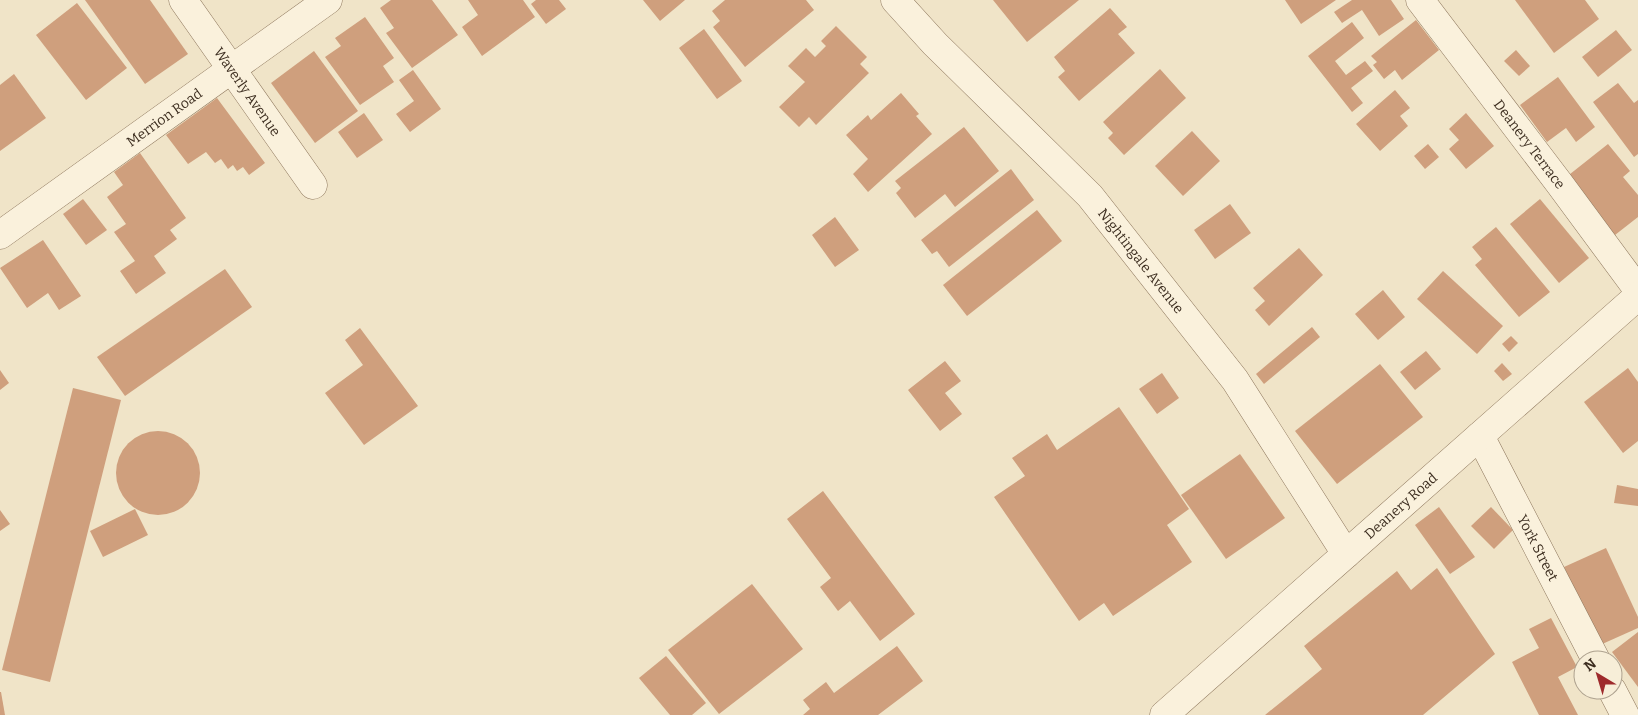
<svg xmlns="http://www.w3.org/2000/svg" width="1638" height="715" viewBox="0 0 1638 715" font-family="Bitter,serif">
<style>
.building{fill:#cf9f7d}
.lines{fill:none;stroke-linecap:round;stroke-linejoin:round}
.minor-casing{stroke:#8d765c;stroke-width:29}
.minor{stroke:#faf1dc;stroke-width:28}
.labels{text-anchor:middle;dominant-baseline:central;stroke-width:4.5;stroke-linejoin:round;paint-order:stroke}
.street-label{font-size:14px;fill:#3d2e20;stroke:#f7eed8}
</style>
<rect width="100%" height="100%" fill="#f0e4c8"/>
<!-- building -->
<g class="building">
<path d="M85,0H150L188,54L145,84Z"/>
<path d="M391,0H432L458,35L412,68L386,33L394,28L380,8Z"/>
<path d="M468,0H523L535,17L482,56L462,27L478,15Z"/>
<path d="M536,0H559L566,9L546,24L531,4Z"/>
<path d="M643,0H685L660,21Z"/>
<path d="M725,0H806L814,10L745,67L713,27L720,21L712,11Z"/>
<path d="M993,0H1079L1027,42Z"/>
<path d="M1285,0H1336L1301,24Z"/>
<path d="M1352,0H1391L1404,19L1379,36L1362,10L1342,23L1334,12Z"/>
<path d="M1515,0H1585L1599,19L1554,53Z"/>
<path d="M77,3L127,68L86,100L36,35Z"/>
<path d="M1110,8L1127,27L1118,34L1135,53L1079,101L1058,77L1065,71L1054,57Z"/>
<path d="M365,17L394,58L383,66L394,82L360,105L325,57L341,46L335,38Z"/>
<path d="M1416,20L1439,50L1402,80L1395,70L1384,79L1373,65L1377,62L1371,56Z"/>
<path d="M1352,22L1364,38L1335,61L1346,75L1365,61L1373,71L1351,88L1363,103L1352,112L1308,56Z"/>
<path d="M836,26L867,57L860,64L869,73L816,125L809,117L799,127L779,107L805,82L788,66L806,48L815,57L826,46L821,41Z"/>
<path d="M704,29L742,81L717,99L679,48Z"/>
<path d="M1616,30L1632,50L1598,77L1582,57Z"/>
<path d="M1516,50L1530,66L1519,76L1504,61Z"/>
<path d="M314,51L358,111L315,143L271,83Z"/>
<path d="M1160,69L1186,98L1124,155L1108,138L1113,133L1103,122Z"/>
<path d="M413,70L441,109L410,132L396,114L414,101L399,80Z"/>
<path d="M14,74L46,118L0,151V85Z"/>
<path d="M1558,77L1595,127L1576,142L1566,128L1547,142L1520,105Z"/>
<path d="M1618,83L1634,103L1638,100V154L1634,157L1593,102Z"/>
<path d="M1395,90L1410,108L1400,116L1408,126L1380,151L1356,124Z"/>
<path d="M901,93L919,114L916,116L932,134L868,192L853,174L868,159L846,135L868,115L871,120Z"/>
<path d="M217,98L265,163L249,175L243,167L237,171L233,165L228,169L221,159L215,163L206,152L188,164L166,135Z"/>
<path d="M364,113L383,140L357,158L338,132Z"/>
<path d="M1466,113L1494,146L1466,169L1449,149L1459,140L1449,129Z"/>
<path d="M964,127L999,171L955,207L945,194L915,218L896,193L901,188L895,181Z"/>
<path d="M1192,131L1220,161L1183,196L1155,166Z"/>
<path d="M1428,144L1439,157L1425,169L1414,156Z"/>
<path d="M1608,144L1630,171L1623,177L1638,195V217L1615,235L1560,182Z"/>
<path d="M140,153L186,218L170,230L177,239L154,256L166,273L136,294L120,271L135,261L114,232L126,224L107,197L123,185L114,172Z"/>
<path d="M1011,169L1034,200L949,267L937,251L932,254L921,240Z"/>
<path d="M83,199L107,230L86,245L63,214Z"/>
<path d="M1540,199L1589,258L1559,283L1510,224Z"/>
<path d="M1230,204L1251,233L1215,259L1194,230Z"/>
<path d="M1037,210L1062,241L967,316L943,285Z"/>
<path d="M835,217L859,250L835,267L812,235Z"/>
<path d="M1496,227L1550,292L1519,317L1475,265L1482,259L1472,247Z"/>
<path d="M43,240L81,296L59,310L48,293L27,308L0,268Z"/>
<path d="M1299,248L1323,275L1269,326L1255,310L1265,301L1253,288Z"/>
<path d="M225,269L252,307L125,396L97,357Z"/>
<path d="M1443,271L1503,326L1477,354L1417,299Z"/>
<path d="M1383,290L1405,317L1378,340L1355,314Z"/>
<path d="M1312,327L1320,337L1264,384L1256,374Z"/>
<path d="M360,328L418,406L364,445L325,393L363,365L345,340Z"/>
<path d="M1511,336L1518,343L1509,352L1502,344Z"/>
<path d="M1426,351L1441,369L1415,390L1400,372Z"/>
<path d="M945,361L961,381L945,393L962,414L940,431L908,390Z"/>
<path d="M1502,363L1512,374L1503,381L1494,371Z"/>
<path d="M1380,364L1423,417L1337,484L1295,431Z"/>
<path d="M1628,368L1638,382V441L1623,453L1584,402Z"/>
<path d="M0,370L9,383L0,390Z"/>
<path d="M1162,373L1179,398L1157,414L1139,389Z"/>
<path d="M73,388L121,400L50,682L2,670Z"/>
<path d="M1119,407L1189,509L1167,525L1192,562L1113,616L1104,603L1079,621L994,497L1025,476L1012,458L1047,434L1057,450Z"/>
<circle cx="158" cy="473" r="42"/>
<path d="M1240,454L1285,518L1226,559L1181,495Z"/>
<path d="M1617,485L1638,489V506L1614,503Z"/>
<path d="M823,491L915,614L880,641L850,601L838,611L820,587L831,578L787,519Z"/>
<path d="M1439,507L1475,557L1450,574L1415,525Z"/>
<path d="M1491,507L1513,530L1494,549L1471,526Z"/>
<path d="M135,509L148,535L103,557L90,531Z"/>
<path d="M0,510L10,524L0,531Z"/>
<path d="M1606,548L1638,617V628L1600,645L1564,567Z"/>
<path d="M1437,568L1495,654L1423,715H1265L1322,669L1304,646L1397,571L1411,590Z"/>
<path d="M752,584L803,649L719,714L668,650Z"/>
<path d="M1551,618L1577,667L1558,677L1578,715H1539L1512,662L1539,648L1529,629Z"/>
<path d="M1638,632V687L1612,652Z"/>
<path d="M897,646L923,681L878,715H803L810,709L803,700L826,682L834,693Z"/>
<path d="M666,656L706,703L692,715H670L639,678Z"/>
<path d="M0,692H1L5,715H0Z"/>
</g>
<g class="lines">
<defs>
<g id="minor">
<path id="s1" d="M183,0L313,185"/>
<path id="s2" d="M895,0L935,44L1090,196L1235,380L1346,554"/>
<path id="s3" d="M1420,0L1559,183L1638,290"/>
<path id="s4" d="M0,235L328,0"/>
<path id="s5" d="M1480,436L1596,660"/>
<path d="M1612,690L1625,715"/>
<path id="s6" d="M1164,715L1638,296"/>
</g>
</defs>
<!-- minor casing -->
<use href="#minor" class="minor-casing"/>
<!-- minor -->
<use href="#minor" class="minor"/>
</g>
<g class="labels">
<!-- street labels -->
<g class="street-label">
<text stroke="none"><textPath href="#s1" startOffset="112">Waverly Avenue</textPath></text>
<text stroke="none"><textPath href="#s4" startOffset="202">Merrion Road</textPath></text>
<text stroke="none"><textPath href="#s3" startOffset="181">Deanery Terrace</textPath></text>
<text stroke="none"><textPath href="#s2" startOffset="359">Nightingale Avenue</textPath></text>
<text stroke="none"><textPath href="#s6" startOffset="316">Deanery Road</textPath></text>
<text stroke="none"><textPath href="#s5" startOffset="126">York Street</textPath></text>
</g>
</g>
<!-- north arrow -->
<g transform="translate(1598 675) rotate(322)"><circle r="24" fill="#f7eed8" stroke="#ada18e"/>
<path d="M0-4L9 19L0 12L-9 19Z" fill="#9e2a2b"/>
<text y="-8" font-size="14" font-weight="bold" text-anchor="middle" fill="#3d2e20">N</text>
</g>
</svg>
